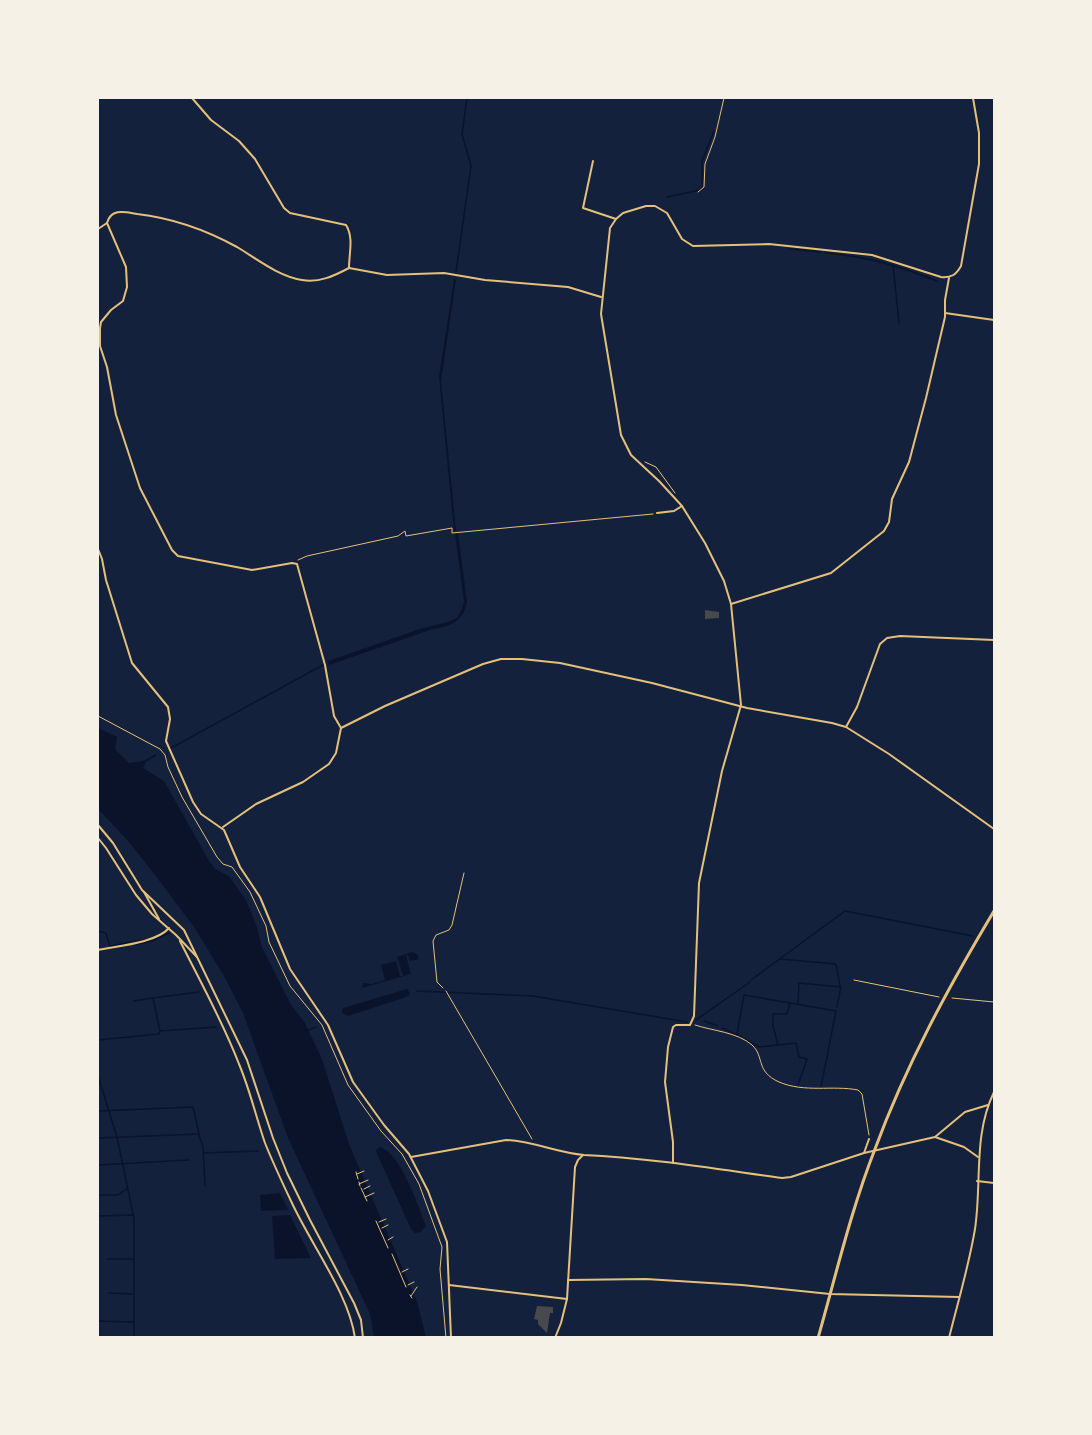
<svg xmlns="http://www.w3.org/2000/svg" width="1092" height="1435" viewBox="0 0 1092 1435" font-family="Quicksand,sans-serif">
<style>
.water{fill:#0b132b}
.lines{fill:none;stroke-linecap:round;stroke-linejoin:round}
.stream{stroke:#0b132b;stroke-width:1.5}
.building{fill:#48494c}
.path{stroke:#e5c07b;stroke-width:1}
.minor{stroke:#e5c07b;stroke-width:2}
.secondary{stroke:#e5c07b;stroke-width:3}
</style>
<rect width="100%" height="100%" fill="#14213d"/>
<!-- water -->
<g class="water">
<path d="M454,279L456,280L441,381L456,530L454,531L439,377Z"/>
<path d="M455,533H458L467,602C463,622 451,626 433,629L329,665L328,661L423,628L448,622L457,618L461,611L464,602Z"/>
<path d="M98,728L117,737L115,749L129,763L143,761L156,754V756L146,762L143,768L164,781L208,859L215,869L229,876L246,900L257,927L262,947L290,1003L305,1023L322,1059L349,1144L417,1302L426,1337H374L370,1314L288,1138L243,1013L224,976L194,927L155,875L129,842L98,809Z"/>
<path d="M412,952L417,954L419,959L410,961L408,955H406L411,974L362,988L363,983L372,984L385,980L381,965L396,961L400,976H403L397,957Z"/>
<path d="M407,989L410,993L409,996L348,1016L342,1013L343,1008Z"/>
<path d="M380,1147C401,1153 418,1206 426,1226L421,1232L415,1233L411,1229L377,1154L376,1150Z"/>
<path d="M280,1193L288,1210L261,1211L260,1195Z"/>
<path d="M290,1215L311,1258L275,1259L272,1216Z"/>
</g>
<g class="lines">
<!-- stream -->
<g class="stream">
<path d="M667,197L700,190L702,187V161L714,131"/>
<path d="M789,249L821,252"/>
<path d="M825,253C870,257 895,265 937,281"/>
<path d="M893,265L899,323"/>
<path d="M456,272L471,166L462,134L467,98"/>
<path d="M171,748L323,665"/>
<path d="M98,931L106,933L110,946L148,939"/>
<path d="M136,944L152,941L169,933"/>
<path d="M780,959L836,964L840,986"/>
<path d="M751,980L845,911L973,936"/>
<path d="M417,991L533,996L687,1022"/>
<path d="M153,998L199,992"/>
<path d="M790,1003L836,1011L821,1087"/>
<path d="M798,1004L799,983L841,987L837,1007"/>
<path d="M696,1020L750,982"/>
<path d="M704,1021L718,1026"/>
<path d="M722,1028L742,1037"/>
<path d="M160,1031L216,1027"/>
<path d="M306,1031L316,1027"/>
<path d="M737,1035L744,995L790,1003L787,1014H773V1026L778,1045"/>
<path d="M745,1039L759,1047L796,1043L799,1057L807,1059L798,1085"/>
<path d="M98,1040L159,1034L160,1031L153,998L134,1001"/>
<path d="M98,1076L117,1137L134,1219V1338"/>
<path d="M98,1111L193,1107L199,1134L98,1138"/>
<path d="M199,1135L203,1147L205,1185"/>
<path d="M203,1153L258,1151"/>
<path d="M98,1165L189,1160"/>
<path d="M98,1195H118L128,1188"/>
<path d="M98,1216L133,1215"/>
<path d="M107,1259H133"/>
<path d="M109,1293L132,1294"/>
<path d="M98,1321L133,1322"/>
</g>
</g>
<!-- building -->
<g class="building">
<path d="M705,610L719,612V618L705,619Z"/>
<path d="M537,1306L553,1307V1313H550L547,1333L538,1324V1320L534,1319Z"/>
</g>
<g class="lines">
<!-- path -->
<g class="path">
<path d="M698,192L704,187L705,164L715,137L724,98"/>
<path d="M645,462L656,467L675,493"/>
<path d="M298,560L307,556L398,536L405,531L406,536L452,528V533L653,514"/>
<path d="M98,716L160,749L165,755L168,767L182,797L217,857L223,864L232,867L250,892L266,926L269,942L290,986L322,1025L348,1085L381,1131L402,1154L419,1184L442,1247L440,1269L446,1338"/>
<path d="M854,980L939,997"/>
<path d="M443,988L437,982L433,941L436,935L449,930L452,925L464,873"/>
<path d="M446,991L532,1139"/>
<path d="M952,998L994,1002"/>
<path d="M695,1025C713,1031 737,1032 752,1045C765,1057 755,1071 779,1082C805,1093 832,1085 858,1090L862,1094L869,1135"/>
<path d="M356,1172L358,1179"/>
<path d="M357,1174L364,1171"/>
<path d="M359,1182L360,1186"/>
<path d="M359,1184L368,1180"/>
<path d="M361,1188L367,1201"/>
<path d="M364,1189L370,1186"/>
<path d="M365,1197L374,1193"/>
<path d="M376,1221L388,1248"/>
<path d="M379,1222L386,1219"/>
<path d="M382,1228L388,1225"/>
<path d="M388,1240L393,1237"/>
<path d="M392,1254L406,1287"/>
<path d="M402,1272L408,1269"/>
<path d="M408,1285L414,1282"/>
<path d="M410,1295L412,1298"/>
<path d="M411,1296L417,1287"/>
</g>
<!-- minor -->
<g class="minor">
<path d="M192,98L211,120L239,141L255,159L284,208L290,213L346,225C354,238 349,253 349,268"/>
<path d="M593,161L583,208L616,219"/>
<path d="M107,223L126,267L127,287L123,301L111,310L101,322L100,328V346L107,367L116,415L140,488L172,550L178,556L252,570L292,563L297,564L325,665L334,716L341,728"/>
<path d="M98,229L107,223C111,208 125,212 137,214C172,218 206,230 237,247C257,259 278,276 302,280C319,283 334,276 349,268"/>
<path d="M349,268L387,275L444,273L485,280L568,287L601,297"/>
<path d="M945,313L994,320"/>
<path d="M657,513L674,511L682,506"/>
<path d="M98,549L102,559L106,580L132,663L168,707L170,719L166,741L193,802L201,814L224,830L240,867L260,897L290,969L328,1025L353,1082L384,1125L409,1154L428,1191L447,1242L451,1338"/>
<path d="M731,604L831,573L884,531L889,522L892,499L909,462L926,398L945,317V300L949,278"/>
<path d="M846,727L857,707L880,644L887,638L900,636L994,640"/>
<path d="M341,728L385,706L483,664L501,659H522L560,663L652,683L747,708L832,723L846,727L889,754L994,829"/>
<path d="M98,825L113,843L142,890L184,930L247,1060L273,1138L287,1173L310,1220L354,1303L361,1320L363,1338"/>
<path d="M223,827L256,804L303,782L329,764L336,753L341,728"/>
<path d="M98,838L106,848L136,895L152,914L176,935L197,957"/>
<path d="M144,892L159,919"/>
<path d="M180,941C200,981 223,1022 239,1064C250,1090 256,1117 265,1143C273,1163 282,1182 291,1201C310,1243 349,1294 355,1338"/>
<path d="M98,950C117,946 156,943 169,928"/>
<path d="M935,1137L964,1147L978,1157"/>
<path d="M864,1153L869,1139"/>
<path d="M411,1157L506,1140C533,1141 557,1153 584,1155C650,1158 716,1169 782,1178L791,1177L864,1153L935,1137L965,1112L988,1105"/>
<path d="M673,1163V1142L665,1082L668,1047L673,1027L676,1025H690L694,1016L699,883L722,771L741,705L731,604L724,581L705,543L682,506L659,481L631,455L621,435L601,314L610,228L616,219L623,213L646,206H655L667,213L682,239L693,246L769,244L872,255L941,277C951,278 956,275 961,266L979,164V133L973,98"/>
<path d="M977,1181L994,1183"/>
<path d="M568,1280L646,1279L742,1285L830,1294L959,1297"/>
<path d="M449,1285L567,1299"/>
<path d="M555,1338L561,1323L567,1299L575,1167L578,1160L583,1155"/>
<path d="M949,1338C958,1302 969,1265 975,1229C982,1182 973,1135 994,1092"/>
</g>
<!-- secondary -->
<path class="secondary" d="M818,1338C836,1275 851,1210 875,1149C906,1065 948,988 994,911"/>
</g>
<!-- border -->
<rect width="1092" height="1435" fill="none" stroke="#f6f1e7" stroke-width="198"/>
</svg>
